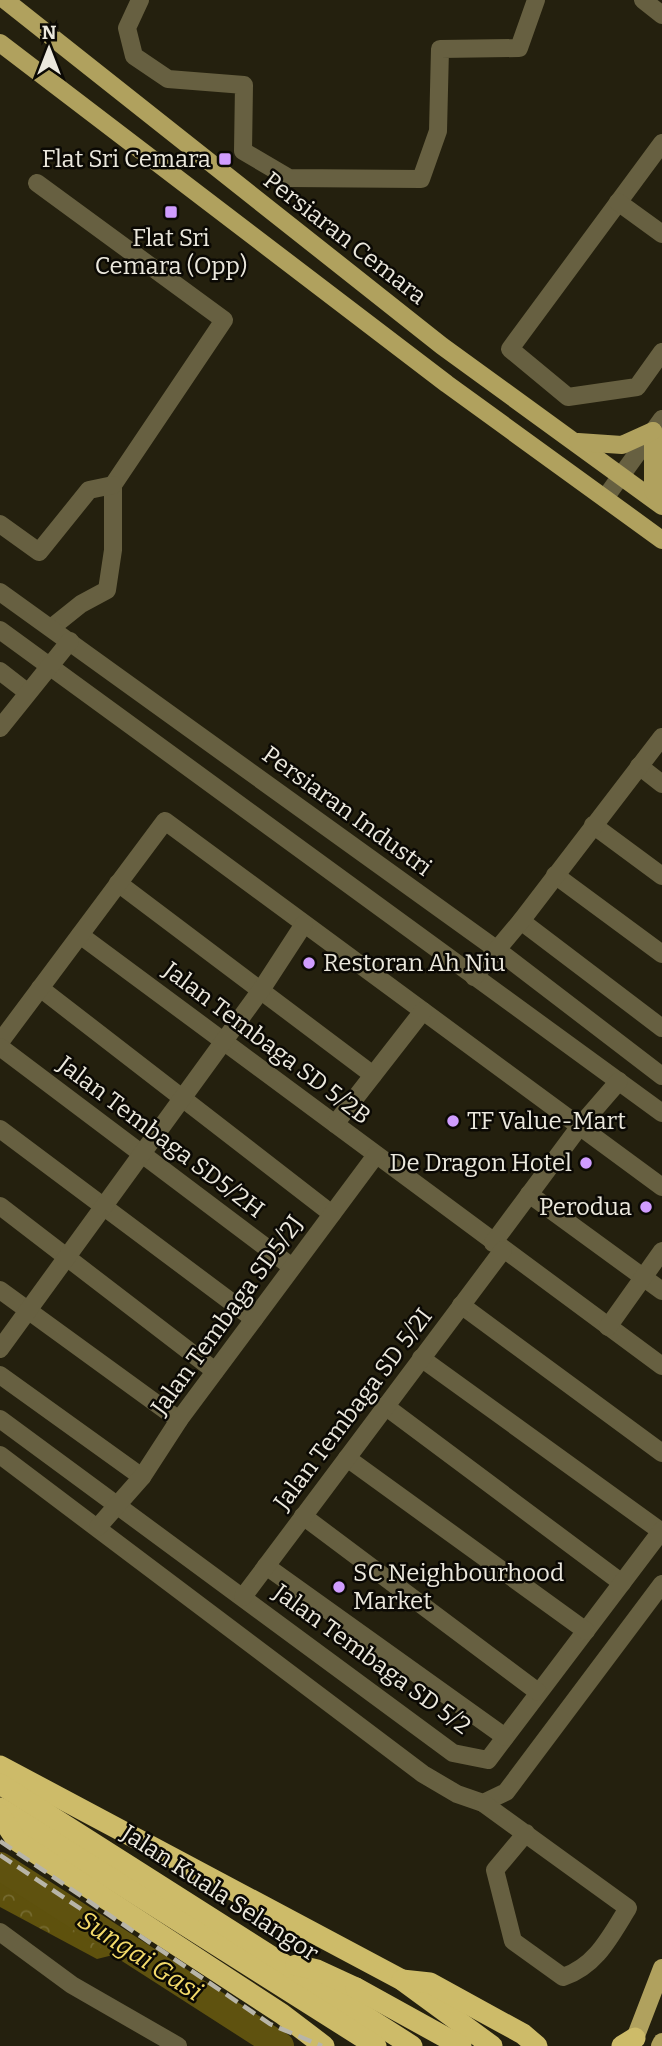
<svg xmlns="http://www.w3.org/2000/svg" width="662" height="2046" viewBox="0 0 662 2046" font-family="Bitter,serif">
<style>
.forest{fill:url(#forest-crowns)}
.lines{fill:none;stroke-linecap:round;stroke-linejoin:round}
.river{stroke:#5f520f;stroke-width:28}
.minor{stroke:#676041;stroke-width:18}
.major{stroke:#b0a15e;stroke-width:18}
.highway{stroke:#cdbb69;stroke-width:21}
.rail{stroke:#b8b5a8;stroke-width:4.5;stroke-dasharray:14 7;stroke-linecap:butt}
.highway-bridge{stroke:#cdbb69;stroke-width:21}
.poi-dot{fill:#d09dff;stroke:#0b0904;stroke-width:2.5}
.labels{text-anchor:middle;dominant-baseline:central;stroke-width:5;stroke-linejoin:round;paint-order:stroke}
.poi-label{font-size:24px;fill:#ebe8dd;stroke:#0b0904;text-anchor:end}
.street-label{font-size:24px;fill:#ebe8dd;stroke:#0b0904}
.water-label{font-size:26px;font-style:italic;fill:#f3da6a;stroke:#0b0904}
</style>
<defs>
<pattern id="forest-crowns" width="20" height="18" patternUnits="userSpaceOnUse" patternTransform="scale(1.75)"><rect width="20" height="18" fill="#5e510d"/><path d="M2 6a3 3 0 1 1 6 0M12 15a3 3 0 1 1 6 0" fill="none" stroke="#756a30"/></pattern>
</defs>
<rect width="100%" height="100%" fill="#24200e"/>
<!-- forest -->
<path class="forest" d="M0,1878L117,1954L97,1959L0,1907Z"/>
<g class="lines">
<!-- river -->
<path class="river" d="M0,1866L280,2046"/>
<!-- minor -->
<g class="minor">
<path d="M140,0L127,28L134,56L168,79L244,85L243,151L289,178L421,179L438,131L440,49L519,48L536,0"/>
<path d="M643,0L662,15"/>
<path d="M662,143L510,349L568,397L637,387L662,352"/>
<path d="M37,183L224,320L113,485V550L107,590L81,604L51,628"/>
<path d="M618,202L662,234"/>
<path d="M605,498L662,419"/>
<path d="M0,524L39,552L89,490L113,485"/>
<path d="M0,592L496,949L662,1076"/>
<path d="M0,630L662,1113"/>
<path d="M0,671L27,692"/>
<path d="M0,728L70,641"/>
<path d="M639,766L662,784"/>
<path d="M593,825L662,876"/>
<path d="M555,875L662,954"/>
<path d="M118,883L373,1075"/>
<path d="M521,921L662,1028"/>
<path d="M80,935L662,1366"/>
<path d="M474,977L521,921L662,737"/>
<path d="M40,988L332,1214"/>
<path d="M0,1042L165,821L662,1187"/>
<path d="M0,1047L292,1267"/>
<path d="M335,1124L423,1011"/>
<path d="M0,1129L254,1319"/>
<path d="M529,1194L662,1291"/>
<path d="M0,1206L215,1371"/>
<path d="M493,1243L580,1126L619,1081"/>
<path d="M0,1290L179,1420"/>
<path d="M461,1305L662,1453"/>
<path d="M608,1327L662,1251"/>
<path d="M0,1349L261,990L304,924"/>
<path d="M421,1358L662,1532"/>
<path d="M0,1375L142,1477"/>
<path d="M385,1406L622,1583"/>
<path d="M0,1419L453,1753L488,1760L662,1530"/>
<path d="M0,1455L423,1774L457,1794L483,1803L506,1792L662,1584"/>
<path d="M347,1458L586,1631"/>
<path d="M303,1516L538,1692"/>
<path d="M98,1527L142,1477L179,1420L376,1155"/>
<path d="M266,1566L505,1737"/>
<path d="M243,1597L503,1250"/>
<path d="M483,1803L628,1908C610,1937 596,1966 563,1977L513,1941L495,1870L526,1833"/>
<path d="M0,1932L72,1985L178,2046"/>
</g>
<!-- major -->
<g class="major">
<path d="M5,0L442,346L662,506"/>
<path d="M0,43L447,384L662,540"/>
<path d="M653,431V490L660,503"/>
<path d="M578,442L622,445L653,431"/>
<path d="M632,2046L662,1968"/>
<path d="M660,2046L662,2042"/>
</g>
<!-- highway -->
<g class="highway">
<path d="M0,1766L402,1980L492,2046"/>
<path d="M0,1784L412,2046"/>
<path d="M0,1808L376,2046"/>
<path d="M0,1815L17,1841L282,2014L324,2046"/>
<path d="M296,1965L317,1970L356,1988"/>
<path d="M402,1980L430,1983L523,2034L537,2046"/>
<path d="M622,2046L635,2038"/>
</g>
<!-- rail -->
<g class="rail">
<path d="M0,1841L270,2024L322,2046"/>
<path d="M0,1855L81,1909"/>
</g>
<!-- highway-bridge -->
<path class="highway-bridge" d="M356,1988L461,2046"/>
</g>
<!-- markers -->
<g class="poi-dot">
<rect x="218" y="152" width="14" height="14" rx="3.5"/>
<rect x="164" y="205" width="14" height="14" rx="3.5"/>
<circle cx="309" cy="963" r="7"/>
<circle cx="453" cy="1121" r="7"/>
<circle cx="586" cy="1163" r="7"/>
<circle cx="646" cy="1207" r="7"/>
<circle cx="339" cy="1587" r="7"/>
</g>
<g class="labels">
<!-- poi labels -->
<g class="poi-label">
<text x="211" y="159">Flat Sri Cemara</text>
<text x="171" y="238" text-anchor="middle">Flat Sri<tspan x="171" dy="28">Cemara (Opp)</tspan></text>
<text x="323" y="963" text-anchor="start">Restoran Ah Niu</text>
<text x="467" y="1121" text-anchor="start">TF Value-Mart</text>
<text x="572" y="1163">De Dragon Hotel</text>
<text x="632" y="1207">Perodua</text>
<text x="353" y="1573" text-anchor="start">SC Neighbourhood<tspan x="353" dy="28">Market</tspan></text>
</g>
<!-- street labels -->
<g class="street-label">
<text transform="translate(345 238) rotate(38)">Persiaran Cemara</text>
<text transform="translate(347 811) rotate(36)">Persiaran Industri</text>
<text transform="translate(267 1043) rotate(37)">Jalan Tembaga SD 5/2B</text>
<text transform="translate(161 1137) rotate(37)">Jalan Tembaga SD5/2H</text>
<text transform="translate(227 1315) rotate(-54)">Jalan Tembaga SD5/2J</text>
<text transform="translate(353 1409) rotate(-53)">Jalan Tembaga SD 5/2I</text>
<text transform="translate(372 1659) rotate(36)">Jalan Tembaga SD 5/2</text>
<text transform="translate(220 1893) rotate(33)">Jalan Kuala Selangor</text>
</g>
<!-- water labels -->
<g class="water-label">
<text transform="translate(140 1956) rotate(33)">Sungai Gasi</text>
</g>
</g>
<!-- north arrow -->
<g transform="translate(49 49)" stroke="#0b0904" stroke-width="5" paint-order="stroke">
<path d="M0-5L12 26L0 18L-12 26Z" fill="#ebe8dd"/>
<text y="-10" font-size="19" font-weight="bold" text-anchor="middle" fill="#ebe8dd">N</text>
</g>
</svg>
